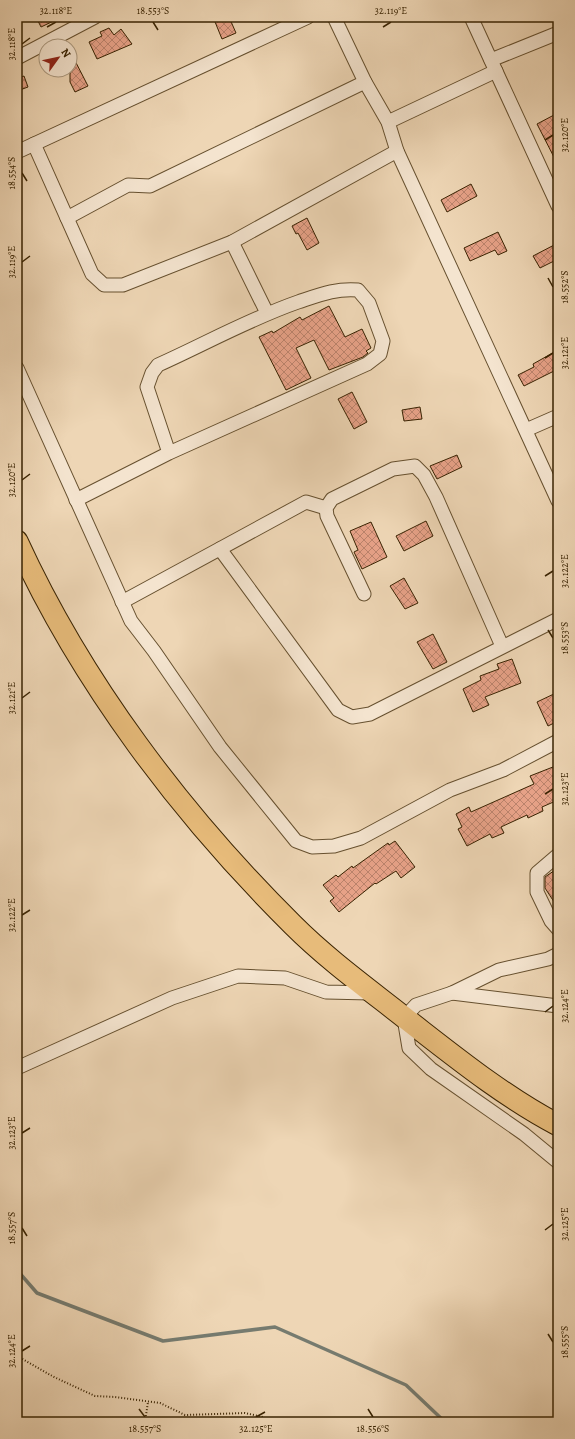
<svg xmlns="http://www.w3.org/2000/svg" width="575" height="1439" viewBox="0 0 575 1439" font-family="Alegreya,serif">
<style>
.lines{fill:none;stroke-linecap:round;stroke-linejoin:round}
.stream{stroke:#767b6f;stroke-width:3.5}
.building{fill:url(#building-cross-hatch);stroke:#392302}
.street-casing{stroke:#66502f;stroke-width:15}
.primary-casing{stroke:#392302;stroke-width:23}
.path{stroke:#392302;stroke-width:2;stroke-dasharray:1 2;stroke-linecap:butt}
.street{stroke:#f4e4cf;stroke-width:13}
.primary{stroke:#e7bb7a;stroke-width:21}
.ticks{fill:none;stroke:#392302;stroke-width:1.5}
.neatline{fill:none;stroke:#392302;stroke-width:1.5}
.ticks-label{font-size:10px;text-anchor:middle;fill:#392302}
</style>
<defs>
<pattern id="building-cross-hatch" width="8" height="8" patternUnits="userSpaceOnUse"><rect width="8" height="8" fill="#e6a187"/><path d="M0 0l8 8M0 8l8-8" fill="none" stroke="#bb836c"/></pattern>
</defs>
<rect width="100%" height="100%" fill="#eed6b5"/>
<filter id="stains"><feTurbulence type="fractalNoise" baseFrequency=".005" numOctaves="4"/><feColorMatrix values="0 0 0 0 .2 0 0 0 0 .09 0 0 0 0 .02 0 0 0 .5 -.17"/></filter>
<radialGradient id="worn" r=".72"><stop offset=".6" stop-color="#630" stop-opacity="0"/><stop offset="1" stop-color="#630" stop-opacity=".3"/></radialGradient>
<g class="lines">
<!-- stream -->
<path class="stream" d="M17,1270L37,1293L163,1341L275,1327L406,1385L445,1422"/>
</g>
<!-- building -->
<g class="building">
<path d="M36,17H62L41,27Z"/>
<path d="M213,17H229L236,33L222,39Z"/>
<path d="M109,28L114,35L121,29L132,44L97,59L89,42L102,36L100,32Z"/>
<path d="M70,51L88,86L75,92L70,82Z"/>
<path d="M24,76L28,87L17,91V79Z"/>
<path d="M554,115L558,124V165L537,124Z"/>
<path d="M471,184L477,196L447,212L441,200Z"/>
<path d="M307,218L319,243L307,250L298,233L296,234L292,226Z"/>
<path d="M498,232L507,251L498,255L495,250L470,261L464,248Z"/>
<path d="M558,243V259L540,268L533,256Z"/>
<path d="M329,306L345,337L362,329L371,348L366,351L368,353L363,357L329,370L314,340L296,348L311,378L286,390L259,337L272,331L273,333L300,317L302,320Z"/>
<path d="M558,350V369L524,386L518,375L534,367L533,364Z"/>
<path d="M352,392L367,422L354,429L338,399Z"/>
<path d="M420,407L422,419L404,421L402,410Z"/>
<path d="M457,455L462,467L437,479L430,466Z"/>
<path d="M426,521L433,536L404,551L396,536Z"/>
<path d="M371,522L387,557L362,569L354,552L358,550L350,531Z"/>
<path d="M404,578L418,603L405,609L390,586Z"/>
<path d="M433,634L447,662L433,669L417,642Z"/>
<path d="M512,659L521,683L485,697L489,705L473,712L463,689L481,680L480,676L499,669L497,664Z"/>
<path d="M558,692V721L548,726L537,702Z"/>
<path d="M558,765V800L542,807L543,811L528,818L527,815L501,827L504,833L492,838L490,834L467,846L458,829L462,827L456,814L469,807L471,812L534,784L530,776Z"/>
<path d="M395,841L415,867L401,878L396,871L376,884L375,883L339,912L330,901L334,898L323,885L336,875L338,877L352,866L353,868L388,843L389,845Z"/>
<path d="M558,868V908L545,888V877Z"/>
</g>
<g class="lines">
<defs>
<g id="street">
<path d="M334,17L365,82L388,122L397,151L558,501"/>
<path d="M471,17L558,206"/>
<path d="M17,58L95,17"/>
<path d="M491,60L558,33"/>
<path d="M388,122L496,71"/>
<path d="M34,144L92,274L104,285H123L232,242L397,151"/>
<path d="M17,152L308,17"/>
<path d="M67,218L128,185L150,186L365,82"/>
<path d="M232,242L267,313"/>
<path d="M17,368L131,621L154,651L220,747L296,841L312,847L334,846L361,838L450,790L503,770L558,741"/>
<path d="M526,430L558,416"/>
<path d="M76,500L169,453L367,364L380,354L383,341L369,303L358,290C336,288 319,295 298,302C249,319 205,344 158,365L152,373L147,387L169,453"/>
<path d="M220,549L338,710L352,717L370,714L558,619"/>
<path d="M364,594L327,516L326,508L332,499L393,469L415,466L424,475L436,497L502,646"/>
<path d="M122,602L306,502L326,508"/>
<path d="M558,855L537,873V892L551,921L558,929"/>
<path d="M558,954L548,959L499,970L452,993L416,1005L404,1018L409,1048L431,1069L524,1134L558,1162"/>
<path d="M452,993L558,1006"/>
<path d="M17,1068L172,998L238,976L285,978L326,992L370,993"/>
</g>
<path id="primary" d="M17,541C82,683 182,815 293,925C327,959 367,988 405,1018C454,1056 503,1096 558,1125"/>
</defs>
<!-- street casing -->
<use href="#street" class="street-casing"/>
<!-- primary casing -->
<use href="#primary" class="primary-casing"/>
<!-- path -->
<g class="path">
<path d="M17,1356L54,1377L95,1396L115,1397L160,1403L185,1415L245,1413L263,1417L272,1422"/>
<path d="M145,1422L148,1402"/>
</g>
<!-- street -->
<use href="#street" class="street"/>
<!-- primary -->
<use href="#primary" class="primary"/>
</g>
<!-- ticks -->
<path class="ticks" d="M153,22L158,30M47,27L56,22M383,27L391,22M22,44L30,38M545,140L553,135M22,173L27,181M22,262L30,256M548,278L553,287M545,358L553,353M22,480L30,474M545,576L553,571M548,630L553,638M22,698L30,692M545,794L553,789M22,915L30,910M545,1012L553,1006M22,1133L30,1128M22,1228L27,1236M545,1230L553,1224M548,1334L553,1342M22,1351L30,1346M139,1409L145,1417M368,1409L373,1417M256,1417L265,1412"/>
<!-- margin -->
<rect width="575" height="1439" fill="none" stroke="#eed6b5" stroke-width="44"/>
<!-- north arrow -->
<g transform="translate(58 58) rotate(57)"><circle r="19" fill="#f4e4cf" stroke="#a9977d"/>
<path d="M0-3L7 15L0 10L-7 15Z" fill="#8f2418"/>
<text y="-6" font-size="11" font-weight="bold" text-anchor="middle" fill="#392302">N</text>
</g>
<rect x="22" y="22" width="531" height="1395" class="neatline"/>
<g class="ticks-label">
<text x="56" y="14">32.118°E</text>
<text x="153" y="14">18.553°S</text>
<text x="391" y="14">32.119°E</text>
<text transform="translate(11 44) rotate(-90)" y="4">32.118°E</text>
<text transform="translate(564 135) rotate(-90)" y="4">32.120°E</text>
<text transform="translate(11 173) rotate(-90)" y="4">18.554°S</text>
<text transform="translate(11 262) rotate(-90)" y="4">32.119°E</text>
<text transform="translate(564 287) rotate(-90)" y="4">18.552°S</text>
<text transform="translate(564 353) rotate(-90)" y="4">32.121°E</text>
<text transform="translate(11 480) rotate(-90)" y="4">32.120°E</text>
<text transform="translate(564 571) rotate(-90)" y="4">32.122°E</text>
<text transform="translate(564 638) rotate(-90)" y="4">18.553°S</text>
<text transform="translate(11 698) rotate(-90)" y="4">32.121°E</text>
<text transform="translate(564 789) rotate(-90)" y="4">32.123°E</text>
<text transform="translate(11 915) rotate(-90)" y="4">32.122°E</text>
<text transform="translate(564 1006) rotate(-90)" y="4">32.124°E</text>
<text transform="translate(11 1133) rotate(-90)" y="4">32.123°E</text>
<text transform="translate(564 1224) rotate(-90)" y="4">32.125°E</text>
<text transform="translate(11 1228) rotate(-90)" y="4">18.557°S</text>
<text transform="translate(564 1342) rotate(-90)" y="4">18.555°S</text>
<text transform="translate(11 1351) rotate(-90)" y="4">32.124°E</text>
<text x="145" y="1432">18.557°S</text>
<text x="256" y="1432">32.125°E</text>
<text x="373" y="1432">18.556°S</text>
</g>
<rect width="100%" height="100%" filter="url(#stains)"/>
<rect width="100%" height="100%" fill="url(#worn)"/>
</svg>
